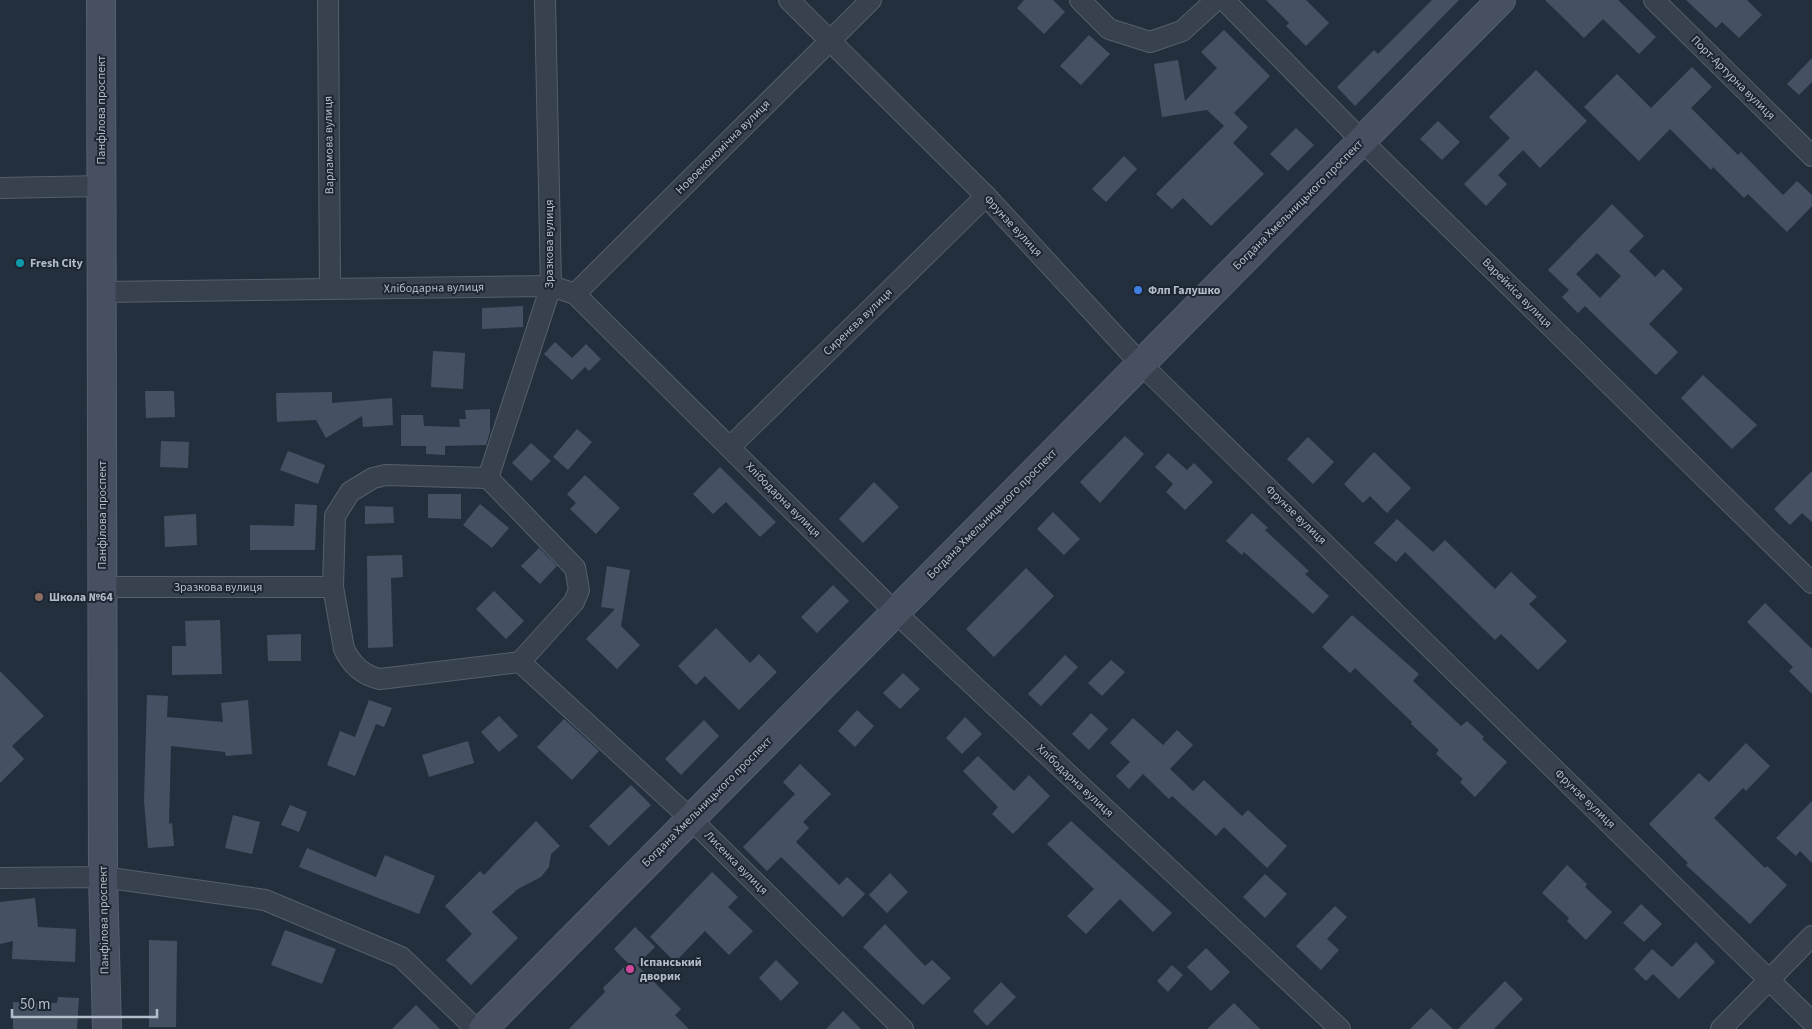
<svg xmlns="http://www.w3.org/2000/svg" width="1812" height="1029" viewBox="0 0 1812 1029" font-family="'Source Sans 3',sans-serif">
<style>
.building{fill:#455162;fill-rule:evenodd}
.lines{fill:none;stroke-linecap:round;stroke-linejoin:round}
.street-casing{stroke:#565f6c;stroke-width:22}
.secondary-casing{stroke:#565f6c;stroke-width:30}
.street{stroke:#38414e;stroke-width:20}
.secondary{stroke:#465061;stroke-width:28}
.culture-dot{fill:#0f9aa8;stroke:#1d2633;stroke-width:2}
.shop-dot{fill:#3f7fe0;stroke:#1d2633;stroke-width:2}
.education-dot{fill:#8d6e63;stroke:#1d2633;stroke-width:2}
.hotel-dot{fill:#d1479c;stroke:#1d2633;stroke-width:2}
.labels{text-anchor:middle;dominant-baseline:central;stroke-width:4;stroke-linejoin:round;paint-order:stroke}
.street-label{font-size:12px;fill:#b4bcc9;stroke:#1d2633}
.poi-label{font-size:12px;font-weight:bold;fill:#b4bcc9;stroke:#1d2633;text-anchor:start}
</style>
<rect width="100%" height="100%" fill="#242f3e"/>
<!-- building -->
<g class="building">
<path d="M1024,0H1053L1065,12L1044,34L1017,8Z"/>
<path d="M1266,0H1306L1329,23L1306,46L1286,26L1289,23Z"/>
<path d="M1432,0H1459L1355,106L1337,87L1374,50L1378,54Z"/>
<path d="M1545,0H1618L1656,37L1639,54L1603,19L1584,38Z"/>
<path d="M1686,0H1747L1762,15L1739,38L1722,22L1716,28Z"/>
<path d="M1224,30L1270,76L1234,113L1248,127L1233,143L1264,174L1211,226L1183,198L1172,209L1156,194L1224,126L1207,110L1162,117L1154,64L1178,60L1185,101L1217,68L1201,52Z"/>
<path d="M1089,35L1110,54L1081,85L1060,66Z"/>
<path d="M1812,58V82L1799,95L1787,84Z"/>
<path d="M1692,67L1712,87L1691,108L1738,155L1741,152L1783,195L1797,181L1812,195V206L1787,232L1748,194L1744,198L1713,167L1711,170L1670,129L1639,161L1584,107L1617,74L1651,108Z"/>
<path d="M1536,70L1587,121L1540,168L1523,150L1498,175L1507,184L1486,206L1464,184L1510,138L1489,117Z"/>
<path d="M1438,121L1460,142L1442,160L1420,139Z"/>
<path d="M1296,128L1314,145L1288,171L1270,154Z"/>
<path d="M1124,156L1137,169L1106,202L1092,189Z"/>
<path d="M1612,204L1644,236L1629,251L1655,277L1663,269L1683,289L1649,324L1678,352L1656,375L1585,306L1578,313L1562,297L1569,290L1548,270ZM1597,253L1621,276L1600,298L1576,274Z"/>
<path d="M523,306V327L482,329V308Z"/>
<path d="M555,342L572,358L586,344L601,359L589,371L585,367L572,380L544,354Z"/>
<path d="M433,351L465,353L463,389L431,387Z"/>
<path d="M1703,375L1757,425L1732,449L1681,398Z"/>
<path d="M145,391H174L175,417L146,418Z"/>
<path d="M332,392V403L392,398L393,425L363,427L362,416L326,438L316,420L277,422L276,393Z"/>
<path d="M490,409V432L486,445L445,446V455L426,454V446H401V415H423L424,426L460,427L459,419H466L465,410Z"/>
<path d="M577,429L592,442L568,470L553,457Z"/>
<path d="M1125,436L1144,454L1100,503L1080,482Z"/>
<path d="M1308,437L1334,462L1313,484L1287,459Z"/>
<path d="M161,441L189,442L188,468L160,467Z"/>
<path d="M531,443L551,461L531,481L512,463Z"/>
<path d="M288,451L325,465L318,484L280,470Z"/>
<path d="M1374,452L1411,488L1387,513L1370,496L1363,503L1344,484Z"/>
<path d="M1168,453L1187,470L1194,463L1213,482L1185,510L1166,492L1173,484L1155,467Z"/>
<path d="M720,467L776,522L760,537L726,502L713,514L693,494Z"/>
<path d="M1812,471V522L1802,513L1790,525L1774,509Z"/>
<path d="M585,475L620,508L596,534L570,509L576,503L567,494Z"/>
<path d="M874,482L899,507L863,543L839,519Z"/>
<path d="M428,494H461V519L428,518Z"/>
<path d="M295,504L317,505L315,550H250V525L294,526Z"/>
<path d="M480,504L509,528L492,548L463,525Z"/>
<path d="M365,506L393,507L394,523L365,524Z"/>
<path d="M1053,512L1080,539L1064,555L1037,529Z"/>
<path d="M1252,513L1268,528L1265,530L1309,571L1305,574L1329,596L1313,614L1244,552L1242,555L1226,541Z"/>
<path d="M196,514L197,545L165,547L164,516Z"/>
<path d="M1397,519L1433,552L1445,540L1495,589L1511,572L1537,597L1529,604L1567,641L1538,670L1501,634L1495,640L1405,552L1396,562L1374,543Z"/>
<path d="M539,548L557,566L540,584L521,566Z"/>
<path d="M402,555L403,577L391,578L393,647L368,648L367,556Z"/>
<path d="M607,566L630,570L621,626L640,645L617,669L586,639L615,609L601,607Z"/>
<path d="M1026,568L1054,596L994,657L966,629Z"/>
<path d="M833,585L849,601L817,633L801,617Z"/>
<path d="M494,591L524,621L506,639L476,609Z"/>
<path d="M1765,603L1812,649V694L1789,671L1793,667L1747,622Z"/>
<path d="M1352,615L1419,674L1413,681L1461,726L1467,721L1484,737L1482,739L1507,762L1475,797L1460,782L1463,779L1436,754L1439,750L1411,724L1412,722L1355,668L1350,673L1322,647Z"/>
<path d="M220,620L222,674L172,675V646H186L185,621Z"/>
<path d="M716,628L750,663L759,654L777,672L739,710L705,676L696,685L678,666Z"/>
<path d="M301,634V661H268L267,635Z"/>
<path d="M1065,655L1078,667L1041,706L1028,694Z"/>
<path d="M1111,660L1125,672L1102,696L1088,683Z"/>
<path d="M0,671L44,716L12,746L24,759L0,783Z"/>
<path d="M903,673L920,689L900,709L883,693Z"/>
<path d="M147,695L168,696L167,717L223,722L221,703L248,700L252,754L226,756L225,752L171,746L169,824L172,823L174,846L148,848L144,801Z"/>
<path d="M369,700L392,708L384,727L376,724L355,776L327,765L340,731L355,737Z"/>
<path d="M857,710L874,726L855,747L838,731Z"/>
<path d="M1091,713L1108,729L1089,750L1072,734Z"/>
<path d="M499,716L518,736L499,752L481,732Z"/>
<path d="M965,717L982,734L962,754L946,738Z"/>
<path d="M1133,718L1163,745L1177,730L1193,745L1170,769L1193,791L1204,780L1242,816L1248,810L1287,846L1267,868L1224,827L1216,836L1172,796L1169,799L1143,774L1129,789L1116,776L1130,762L1110,743Z"/>
<path d="M564,719L599,751L572,780L537,747Z"/>
<path d="M704,720L719,736L681,775L665,759Z"/>
<path d="M468,741L474,763L429,777L422,755Z"/>
<path d="M1746,743L1770,766L1746,791L1743,788L1714,818L1765,868L1767,866L1787,885L1750,924L1686,865L1688,863L1649,824L1699,773L1709,782Z"/>
<path d="M978,756L1014,791L1029,775L1050,796L1013,834L992,814L998,807L963,771Z"/>
<path d="M800,764L831,794L803,822L809,828L796,842L839,885L847,877L865,894L843,917L781,857L767,871L743,847L795,794L783,782Z"/>
<path d="M631,785L651,805L609,846L589,826Z"/>
<path d="M1812,801V863L1800,851L1796,856L1776,838Z"/>
<path d="M290,805L307,812L299,832L281,825Z"/>
<path d="M233,815L260,822L252,854L225,848Z"/>
<path d="M536,821L560,846L551,854L549,867L541,877L518,889L492,912L518,938L471,985L446,960L472,934L445,906L480,871L484,875Z"/>
<path d="M1071,821L1172,913L1153,932L1120,899L1086,934L1067,916L1094,889L1047,844Z"/>
<path d="M307,848L376,877L385,855L435,876L419,914L299,867Z"/>
<path d="M1567,865L1587,884L1585,887L1612,912L1586,940L1567,921L1569,918L1542,893Z"/>
<path d="M712,872L738,897L728,907L753,931L729,955L705,931L675,962L650,937Z"/>
<path d="M890,873L908,892L887,913L869,895Z"/>
<path d="M1265,874L1287,894L1265,918L1243,897Z"/>
<path d="M35,898L38,927L76,929L75,962L12,959L13,941L0,944V902Z"/>
<path d="M1641,904L1662,924L1644,942L1623,923Z"/>
<path d="M1335,906L1347,917L1327,939L1339,950L1321,970L1296,946Z"/>
<path d="M885,924L925,966L932,960L951,978L923,1005L863,947Z"/>
<path d="M635,927L655,947L637,965L681,1009L675,1015L689,1029H569L605,992L603,988L628,963L614,949Z"/>
<path d="M285,930L336,949L322,984L271,965Z"/>
<path d="M149,940L177,941L176,1027H149Z"/>
<path d="M1696,942L1715,962L1679,999L1653,974L1646,981L1634,969L1652,949L1672,967Z"/>
<path d="M1206,948L1230,972L1211,991L1187,967Z"/>
<path d="M776,960L799,983L781,1001L759,978Z"/>
<path d="M1172,965L1183,975L1168,992L1157,981Z"/>
<path d="M1505,981L1523,999L1494,1029H1458Z"/>
<path d="M1001,982L1016,997L987,1026L973,1011Z"/>
<path d="M58,997L79,998L77,1029H13V1002L57,1003Z"/>
<path d="M1234,1003L1260,1029H1207Z"/>
<path d="M416,1005L440,1029H392Z"/>
<path d="M1431,1008L1453,1029H1410Z"/>
<path d="M843,1011L861,1029H826Z"/>
</g>
<g class="lines">
<defs>
<g id="street">
<path d="M328,0L330,289"/>
<path d="M789,0L986,196L1140,363L1812,1022"/>
<path d="M1080,0L1109,29L1150,42L1182,31L1216,0"/>
<path d="M1224,0L1362,141L1812,583"/>
<path d="M1654,0L1812,156"/>
<path d="M0,188L102,186"/>
<path d="M102,292L551,286L575,294L895,612L1340,1029"/>
<path d="M575,294L871,0"/>
<path d="M730,447L986,196"/>
<path d="M386,475L488,478L575,568L579,590L574,602L520,662L380,679C362,675 352,665 344,649L333,587L335,516L350,492L373,478Z"/>
<path d="M488,478L551,286L545,0"/>
<path d="M102,587H333"/>
<path d="M520,662L691,819L903,1029"/>
<path d="M0,878L103,877L265,900L401,957L476,1029"/>
<path d="M1721,1029L1812,936"/>
</g>
<g id="secondary">
<path d="M101,0L103,877L107,1029"/>
<path d="M483,1029L1501,0"/>
</g>
</defs>
<!-- street casing -->
<use href="#street" class="street-casing"/>
<!-- secondary casing -->
<use href="#secondary" class="secondary-casing"/>
<!-- street -->
<use href="#street" class="street"/>
<!-- secondary -->
<use href="#secondary" class="secondary"/>
</g>
<!-- markers -->
<circle class="culture-dot" cx="20" cy="263" r="5"/>
<circle class="shop-dot" cx="1138" cy="290" r="5"/>
<circle class="education-dot" cx="39" cy="597" r="5"/>
<circle class="hotel-dot" cx="630" cy="969" r="5"/>
<g class="labels">
<!-- street labels -->
<g class="street-label">
<text transform="translate(1733 78) rotate(45)">Порт-Артурна вулиця</text>
<text transform="translate(101 110) rotate(-90)">Панфілова проспект</text>
<text transform="translate(329 145) rotate(-91)">Варламова вулиця</text>
<text transform="translate(723 147) rotate(-45)">Новоекономічна вулиця</text>
<text transform="translate(1298 205) rotate(-45)">Богдана Хмельницького проспект</text>
<text transform="translate(1013 226) rotate(47)">Фрунзе вулиця</text>
<text transform="translate(549 244) rotate(-90)">Зразкова вулиця</text>
<text transform="translate(434 288) rotate(-1)">Хлібодарна вулиця</text>
<text transform="translate(1517 293) rotate(45)">Варейкіса вулиця</text>
<text transform="translate(858 322) rotate(-44)">Сиренєва вулиця</text>
<text transform="translate(783 500) rotate(45)">Хлібодарна вулиця</text>
<text transform="translate(992 514) rotate(-45)">Богдана Хмельницького проспект</text>
<text transform="translate(102 515) rotate(-90)">Панфілова проспект</text>
<text transform="translate(1296 515) rotate(44)">Фрунзе вулиця</text>
<text x="218" y="587">Зразкова вулиця</text>
<text transform="translate(1075 781) rotate(43)">Хлібодарна вулиця</text>
<text transform="translate(1585 799) rotate(44)">Фрунзе вулиця</text>
<text transform="translate(707 802) rotate(-45)">Богдана Хмельницького проспект</text>
<text transform="translate(736 863) rotate(45)">Лисенка вулиця</text>
<text transform="translate(104 920) rotate(-91)">Панфілова проспект</text>
</g>
<!-- poi labels -->
<g class="poi-label">
<text x="30" y="263">Fresh City</text>
<text x="1148" y="290">Флп Галушко</text>
<text x="49" y="597">Школа №64</text>
<text x="640" y="962">Іспанський<tspan x="640" dy="14">дворик</tspan></text>
</g>
</g>
<!-- scale -->
<path d="M12 1009v8h145v-8" fill="none" stroke="#b4bcc9" stroke-width="2.5"/>
<text x="20" y="1009" font-size="15" fill="#b4bcc9" stroke="#1d2633" stroke-width="4" paint-order="stroke">50 m</text>
</svg>
